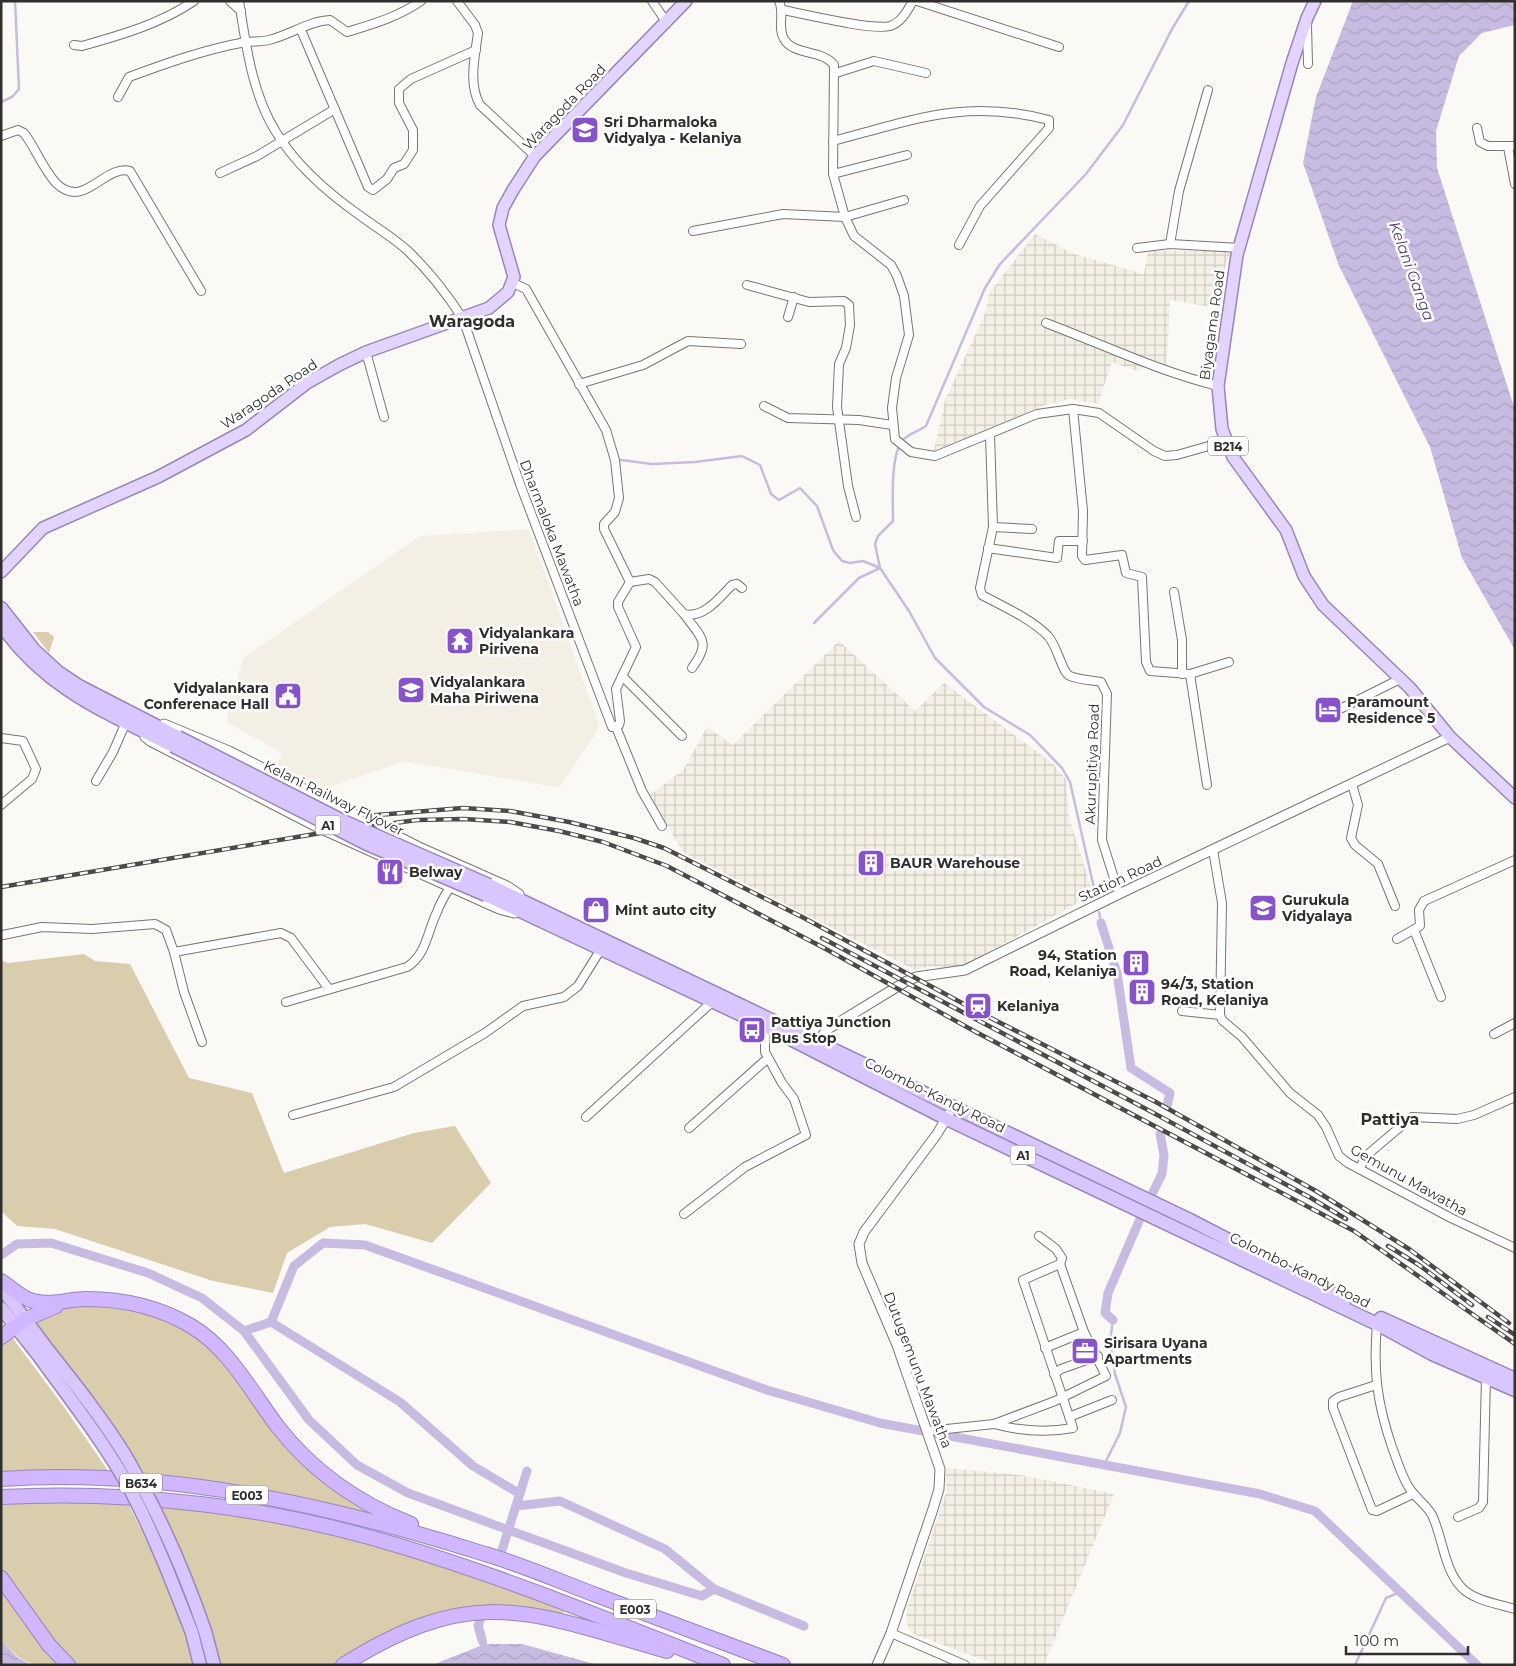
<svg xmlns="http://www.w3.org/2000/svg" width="1516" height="1666" viewBox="0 0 1516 1666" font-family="Montserrat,sans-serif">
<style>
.built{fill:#f4efe4}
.industrial{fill:url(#industrial-grid)}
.grass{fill:#dacdae}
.water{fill:url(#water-waves)}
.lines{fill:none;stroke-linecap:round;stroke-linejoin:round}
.stream{stroke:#c8bbe1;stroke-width:2.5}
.canal{stroke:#c8bbe1;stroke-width:9}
.minor-casing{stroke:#777672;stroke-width:10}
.tertiary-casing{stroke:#777672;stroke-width:11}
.primary-casing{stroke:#9887b6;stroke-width:14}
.trunk-casing{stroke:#9887b6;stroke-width:15}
.motorway-casing{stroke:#9887b6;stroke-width:16}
.minor{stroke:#fff;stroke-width:8}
.tertiary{stroke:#fff;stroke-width:9}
.primary{stroke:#e3d4ff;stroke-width:11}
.trunk{stroke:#dac6ff;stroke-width:12}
.motorway{stroke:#d0b7ff;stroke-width:14}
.rail-casing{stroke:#4c4a49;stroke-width:4.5}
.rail{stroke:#fff;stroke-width:2.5;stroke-dasharray:8;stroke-linecap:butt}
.trunk-bridge-casing{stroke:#9887b6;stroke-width:15;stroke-linecap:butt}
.trunk-bridge{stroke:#dac6ff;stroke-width:12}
.labels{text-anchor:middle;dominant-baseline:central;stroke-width:5;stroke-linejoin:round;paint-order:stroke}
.shield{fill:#fff;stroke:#6e6d6d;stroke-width:1}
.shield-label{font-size:12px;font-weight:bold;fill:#302f2e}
.street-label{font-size:14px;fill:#302f2e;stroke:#fff}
.poi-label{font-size:14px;font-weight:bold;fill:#302f2e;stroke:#fff;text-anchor:start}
.water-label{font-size:15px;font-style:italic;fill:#4e3c6d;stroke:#fff}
.quarter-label{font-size:16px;font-weight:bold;fill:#302f2e;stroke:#fff}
</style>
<defs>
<pattern id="industrial-grid" width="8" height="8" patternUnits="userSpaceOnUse" patternTransform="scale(1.25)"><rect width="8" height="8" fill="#f4efe4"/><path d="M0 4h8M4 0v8" fill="none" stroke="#d2cdc4"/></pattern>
<pattern id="water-waves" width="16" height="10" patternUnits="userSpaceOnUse" patternTransform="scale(1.25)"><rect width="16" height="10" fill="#c8bbe1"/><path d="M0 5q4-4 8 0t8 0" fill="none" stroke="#aca1c1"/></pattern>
</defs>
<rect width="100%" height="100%" fill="#fbf9f5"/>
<!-- built -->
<path class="built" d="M529,529L599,725L597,732L561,785L555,787L410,762L400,763L327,788H321L276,766L282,753L226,722L243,658L420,536Z"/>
<!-- industrial -->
<g class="industrial">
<path d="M1035,234L1074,254L1144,274L1148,251H1231L1225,267L1218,308L1170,300L1166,374L1147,366L1137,371L1112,362L1098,404L1070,399L1045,405L934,451L945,400L985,314L990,292Z"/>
<path d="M839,641L915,711L944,683L1052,763L1066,779L1069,817L1093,894L962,967L948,970L933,966L915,970L683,852L649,796L684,769L707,727L733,745Z"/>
<path d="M946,1468L1021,1475L1114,1494L1044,1665H998L916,1635L908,1628L906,1619L907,1609L946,1493Z"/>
</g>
<!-- grass -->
<g class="grass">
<path d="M33,632H48L54,637L49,653Z"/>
<path d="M84,954L95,961L130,964L189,1078L252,1093L284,1173L414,1133L455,1126L491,1183L432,1243L365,1224L330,1227L287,1253L273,1293L213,1281L55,1229L17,1226L1,1211V960L8,963Z"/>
<path d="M89,1304L133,1308L183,1328L210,1347L327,1484L350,1501L369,1511L366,1512L321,1503L147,1477L100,1405L34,1321L56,1309Z"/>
<path d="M11,1336L64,1407L111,1475L1,1472V1343Z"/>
<path d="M1,1501H127L167,1583L196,1665H73L1,1572Z"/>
<path d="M156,1502L226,1511L367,1540L526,1595L565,1612L561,1614L507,1606L428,1616L372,1641L334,1665H221L211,1631Z"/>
<path d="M1,1585L61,1665C27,1665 25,1665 1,1640Z"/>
</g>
<!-- water -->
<g class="water">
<path d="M1353,1H1515V25L1482,33L1459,56L1436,131L1437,168L1515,410V650L1462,558L1430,447L1339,266L1303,163L1316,97Z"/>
<path d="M484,1629L487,1644H522L598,1665H432L480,1646L476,1631Z"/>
<path d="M1,1640L17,1657L31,1665H1Z"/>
</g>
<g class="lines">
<!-- stream -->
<g class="stream">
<path d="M1,102L12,97L19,89L15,1"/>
<path d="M621,460L652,464L695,462L742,456L760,465L771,494L779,500L800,488L817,506L833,550L842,561L850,563L863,561L880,568"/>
<path d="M814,623L859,578L880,568"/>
<path d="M1096,897L1070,782L1062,768L1030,735L984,707L935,658L909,611L880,568L875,544L878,536L893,521C893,502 890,454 903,440C908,434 919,431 926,426L985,288L1000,264L1086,174L1123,125L1172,29L1189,1"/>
<path d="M1099,912L1101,923"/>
<path d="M1104,1465L1120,1433L1126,1407L1115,1374L1110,1341L1113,1320"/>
<path d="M1355,1665L1386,1598L1400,1592"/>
</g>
<!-- canal -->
<g class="canal">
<path d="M1101,923L1117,973L1131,1068L1170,1093L1167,1106"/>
<path d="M1151,1196L1162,1174L1164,1155L1160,1134"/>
<path d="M1,1255L17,1244L51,1243L148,1273L202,1298L244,1331L271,1322L294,1266L323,1243L365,1245L767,1390L880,1423L1260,1494L1315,1511L1477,1665"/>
<path d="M1113,1320L1105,1313L1108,1293L1140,1219"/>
<path d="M271,1322L400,1402L473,1466L520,1494"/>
<path d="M244,1331L309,1420L357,1465L408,1493L626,1573L702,1596L714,1589"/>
<path d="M516,1506L560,1501L665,1549L714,1589L804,1626"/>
<path d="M502,1550L527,1471"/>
<path d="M481,1617L478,1626L482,1640"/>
</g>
<defs>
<g id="minor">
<path d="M230,1L241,11"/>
<path d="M239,1C246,45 252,94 276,132C297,167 329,194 362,217C377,228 394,238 408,251C429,271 447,294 463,319L520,484L612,727L619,725L620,721L616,689L636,647L618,607V602L630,582"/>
<path d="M457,1L475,25L478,33C475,56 468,84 480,105L535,156"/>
<path d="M652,1L667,23"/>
<path d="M779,1C785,14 777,27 784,39C794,56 822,49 834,65L833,174L845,217L854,236L891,265L897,276L904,296L909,335L896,378L892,408L895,439L911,452L935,456L1037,414L1073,409L1099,413L1154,451L1165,456L1177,455L1226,441"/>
<path d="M917,1L1059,47"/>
<path d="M783,10C804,14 872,31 890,26C902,22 907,11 913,1"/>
<path d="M1307,26L1308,64"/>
<path d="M301,30L368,187L373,190L387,179L394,168L404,164L413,150V130L399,103V89L411,79L476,50"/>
<path d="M74,45L82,46C121,35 160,24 194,1"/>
<path d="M836,73L874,61L926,73"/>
<path d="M118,97L129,77C167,63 206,49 246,42C253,41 261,42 269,40C290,35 309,21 330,20L347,32C373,24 398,17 421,1"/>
<path d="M1477,128L1480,142L1488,146H1515"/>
<path d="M1,136L18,130L24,133C36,149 43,169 56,183C84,211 104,164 130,171L201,291"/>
<path d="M833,141C913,120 966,98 1049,120V128L980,206L959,245"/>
<path d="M1508,147L1515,184"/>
<path d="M220,173L257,156L335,109"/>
<path d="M833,174L907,155"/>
<path d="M693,231L783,214L845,217L904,200"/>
<path d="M1170,244L1179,191L1208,90"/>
<path d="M1137,248L1170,244L1240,248"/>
<path d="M513,283L526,289L606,430L615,460L619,498L615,512L604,524V529L630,582"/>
<path d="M747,285L809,302L844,301L849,305L850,325L846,348L839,364L837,407L848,486L856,517"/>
<path d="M788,317L794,297"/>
<path d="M1046,323C1104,345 1158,371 1218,386"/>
<path d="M366,352L384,417"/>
<path d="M579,384L643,365L688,341L741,344"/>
<path d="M764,406L788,418L859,420L892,425"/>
<path d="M1073,409L1083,511L1082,556L1085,560L1122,555L1126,573L1142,577L1146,662L1150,671L1190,674L1229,662"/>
<path d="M990,435L993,527L980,588L982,595C1004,607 1030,618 1048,636C1058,647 1062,673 1070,676C1079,680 1092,680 1101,682L1107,694L1102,840L1119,894"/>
<path d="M993,527L1032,529"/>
<path d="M988,548L1057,558L1059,541H1083"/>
<path d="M630,582L649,579L655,582L684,614C704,619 720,597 732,585L737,584L742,588"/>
<path d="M1174,592L1182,640V674"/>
<path d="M684,614C701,638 712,641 692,668"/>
<path d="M1190,674L1207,785"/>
<path d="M622,676L682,736"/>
<path d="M1342,708L1400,679"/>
<path d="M616,727L642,791L662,826"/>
<path d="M1,738L23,741L36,769L32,779L1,805"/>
<path d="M96,781L113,752L126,722"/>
<path d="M1352,784L1358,805L1351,838L1355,845L1378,864L1395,906"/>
<path d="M1213,850L1222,903L1220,1015L1222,1020L1242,1037L1290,1093L1318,1115L1326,1127L1339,1156L1348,1163L1451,1218L1515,1248"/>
<path d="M1414,930L1441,997"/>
<path d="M3,935L42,927L92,929L155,924L166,930L174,952L281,933L291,938L329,989"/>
<path d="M1397,939L1420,926L1419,910L1424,901L1515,860"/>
<path d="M174,952L184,992L202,1042"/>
<path d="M286,1002L407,967C427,954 427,932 437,912C440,903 445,895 450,887"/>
<path d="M1182,1011L1220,1015"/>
<path d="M1494,1034L1515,1023"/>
<path d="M293,1115L394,1087L485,1033L523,1006L564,997L578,986L601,949"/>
<path d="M586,1117L712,1002"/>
<path d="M689,1128L768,1058"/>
<path d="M1359,1169L1367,1155L1412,1117L1457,1119L1474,1115L1515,1097"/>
<path d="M684,1214L745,1167L806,1135L794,1099L782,1083L765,1052V1026"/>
<path d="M1377,1324C1373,1371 1377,1403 1392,1447C1397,1460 1401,1474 1408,1486C1414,1497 1426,1504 1432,1515C1443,1538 1444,1570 1462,1588C1475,1601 1499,1604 1515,1609"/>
<path d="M1045,1348L1084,1332"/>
<path d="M1054,1374L1061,1369L1098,1356"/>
<path d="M1376,1385L1339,1397L1333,1401V1408L1372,1510L1377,1511L1413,1494"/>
<path d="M1069,1417L1112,1400"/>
<path d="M994,1424C1020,1431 1046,1433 1073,1428L1023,1280L1060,1264L1062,1258L1056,1249L1039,1236"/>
<path d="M928,1431L994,1424L1055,1401L1106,1376L1084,1332L1060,1264"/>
<path d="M1458,1517L1479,1508L1483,1502L1486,1377"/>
<path d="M891,1633L965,1665"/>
</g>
<g id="tertiary">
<path d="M164,724L229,751L419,847L507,886L519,894"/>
<path d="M145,737L150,741L319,828L499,909L514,913"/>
<path d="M813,1046L828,1029L905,982L916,977L965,970L1119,894L1450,737"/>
<path d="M877,1665L891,1633L933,1509L939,1489L940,1469L897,1345L862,1263L859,1244L864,1232L937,1134L949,1114"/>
</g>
<g id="primary">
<path d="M1315,1L1307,18L1292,63L1237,255L1218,386L1222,429L1233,457L1286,530L1304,576L1323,605L1410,688L1450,737L1515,798"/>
<path d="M1,572L43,528L158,477L246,430L307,383L339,365L366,352L489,308L508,292L514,277L499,225L503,208L513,190L535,156L686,1"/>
</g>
<g id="trunk">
<path d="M1,608L34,650L58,672L79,686L178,737"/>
<path d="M1,625C48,690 104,711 173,746"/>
<path d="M489,885L1190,1220L1345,1300"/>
<path d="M486,895L765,1026L947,1119L1377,1324L1432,1354L1515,1390"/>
<path d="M1,1287L48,1350"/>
<path d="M1,1308L39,1356"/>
<path d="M1381,1318L1515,1379"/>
<path d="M205,1631L214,1665"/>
<path d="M192,1633L200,1665"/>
</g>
<g id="motorway">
<path d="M1,1281C12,1288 21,1298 33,1301C54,1306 68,1299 86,1299C124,1299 159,1307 191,1326C229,1348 252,1393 278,1427C313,1472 358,1503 411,1524"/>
<path d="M1,1337L26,1319L56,1306"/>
<path d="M1,1479C164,1468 331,1505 485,1554C523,1565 559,1581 596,1595C658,1618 721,1642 783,1665"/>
<path d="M1,1497C135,1490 272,1507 400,1546C510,1579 616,1623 723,1665"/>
<path d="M1,1578L49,1645L68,1665"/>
<path d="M343,1665C475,1582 530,1612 667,1651"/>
</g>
</defs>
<!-- minor casing -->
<use href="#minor" class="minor-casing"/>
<!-- tertiary casing -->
<use href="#tertiary" class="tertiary-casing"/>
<!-- primary casing -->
<use href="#primary" class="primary-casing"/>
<!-- trunk casing -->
<use href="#trunk" class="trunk-casing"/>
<!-- motorway casing -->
<use href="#motorway" class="motorway-casing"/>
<!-- minor -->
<use href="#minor" class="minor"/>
<!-- tertiary -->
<use href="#tertiary" class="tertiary"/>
<!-- primary -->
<use href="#primary" class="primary"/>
<!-- trunk -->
<use href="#trunk" class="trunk"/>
<!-- motorway -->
<use href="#motorway" class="motorway"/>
<defs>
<g id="rail">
<path d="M365,816L463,808L510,811L569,822L634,838L664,848L804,918L975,1010L1154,1101L1316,1191L1409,1249L1509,1323"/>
<path d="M1,887L327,832L417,820L464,819L510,822L559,831L603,842L667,866L824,948L974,1031L1354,1231L1515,1344"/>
<path d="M822,938L1148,1110L1311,1198L1346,1219"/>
<path d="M1388,1246L1419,1265L1472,1305"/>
<path d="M1488,1317L1515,1335"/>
</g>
</defs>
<!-- rail casing -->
<use href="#rail" class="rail-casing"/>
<!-- rail -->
<use href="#rail" class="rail"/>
<defs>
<g id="trunk-bridge">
<path d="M178,737L343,821L489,885"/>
<path d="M173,746L367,844L486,895"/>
<path d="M48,1350C75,1384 102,1418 125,1455C158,1511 184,1570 205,1631"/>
<path d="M39,1356C70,1399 104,1442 130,1489C154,1535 173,1584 192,1633"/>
</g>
</defs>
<!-- trunk-bridge casing -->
<use href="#trunk-bridge" class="trunk-bridge-casing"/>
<!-- trunk-bridge -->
<use href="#trunk-bridge" class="trunk-bridge"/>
</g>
<!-- icons -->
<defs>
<symbol id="school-square" viewBox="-11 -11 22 22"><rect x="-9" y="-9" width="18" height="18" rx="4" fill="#8653cb" stroke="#fff"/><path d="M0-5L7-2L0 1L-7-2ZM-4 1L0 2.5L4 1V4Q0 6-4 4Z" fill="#fff"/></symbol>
<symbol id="temple-square" viewBox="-11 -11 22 22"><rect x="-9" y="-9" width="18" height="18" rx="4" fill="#8653cb" stroke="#fff"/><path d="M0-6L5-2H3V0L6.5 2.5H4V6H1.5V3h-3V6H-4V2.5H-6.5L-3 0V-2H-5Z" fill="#fff"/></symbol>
<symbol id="university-square" viewBox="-11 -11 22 22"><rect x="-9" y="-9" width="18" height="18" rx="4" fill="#8653cb" stroke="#fff"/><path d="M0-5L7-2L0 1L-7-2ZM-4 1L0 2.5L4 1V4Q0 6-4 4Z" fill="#fff"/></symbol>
<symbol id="civic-square" viewBox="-11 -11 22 22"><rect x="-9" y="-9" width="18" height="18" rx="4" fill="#8653cb" stroke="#fff"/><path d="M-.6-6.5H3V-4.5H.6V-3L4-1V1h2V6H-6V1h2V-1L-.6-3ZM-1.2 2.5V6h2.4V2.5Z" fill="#fff"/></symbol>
<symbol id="hotel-square" viewBox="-11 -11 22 22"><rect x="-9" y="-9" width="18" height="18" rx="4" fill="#8653cb" stroke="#fff"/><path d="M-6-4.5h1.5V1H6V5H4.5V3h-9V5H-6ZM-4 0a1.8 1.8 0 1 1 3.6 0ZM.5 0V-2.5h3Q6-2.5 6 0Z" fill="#fff"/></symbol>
<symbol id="building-square" viewBox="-11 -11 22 22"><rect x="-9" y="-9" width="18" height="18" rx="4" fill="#8653cb" stroke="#fff"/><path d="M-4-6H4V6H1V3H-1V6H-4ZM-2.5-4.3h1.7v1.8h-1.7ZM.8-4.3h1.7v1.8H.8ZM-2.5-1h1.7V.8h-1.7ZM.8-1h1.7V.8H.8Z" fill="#fff"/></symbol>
<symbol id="restaurant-square" viewBox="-11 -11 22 22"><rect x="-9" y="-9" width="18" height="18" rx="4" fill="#8653cb" stroke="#fff"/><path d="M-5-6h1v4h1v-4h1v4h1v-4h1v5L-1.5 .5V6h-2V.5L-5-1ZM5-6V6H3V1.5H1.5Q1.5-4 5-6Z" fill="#fff"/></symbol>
<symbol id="shop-square" viewBox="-11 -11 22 22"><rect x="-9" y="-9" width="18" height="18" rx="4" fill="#8653cb" stroke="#fff"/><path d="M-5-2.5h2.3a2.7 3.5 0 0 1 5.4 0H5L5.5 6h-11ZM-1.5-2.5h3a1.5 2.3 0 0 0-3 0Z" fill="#fff"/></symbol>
<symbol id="station-square" viewBox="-11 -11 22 22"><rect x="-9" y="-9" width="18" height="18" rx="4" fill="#8653cb" stroke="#fff"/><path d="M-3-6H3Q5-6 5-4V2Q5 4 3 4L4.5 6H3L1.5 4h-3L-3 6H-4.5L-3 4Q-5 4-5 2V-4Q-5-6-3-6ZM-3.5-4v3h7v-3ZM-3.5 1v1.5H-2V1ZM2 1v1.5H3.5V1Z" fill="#fff"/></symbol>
<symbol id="bus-square" viewBox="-11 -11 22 22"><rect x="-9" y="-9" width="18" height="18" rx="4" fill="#8653cb" stroke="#fff"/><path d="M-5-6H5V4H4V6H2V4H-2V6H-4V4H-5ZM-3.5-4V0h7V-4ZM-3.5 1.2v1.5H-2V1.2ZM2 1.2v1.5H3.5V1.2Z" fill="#fff"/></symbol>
<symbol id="office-square" viewBox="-11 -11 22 22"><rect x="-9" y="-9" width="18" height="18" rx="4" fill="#8653cb" stroke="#fff"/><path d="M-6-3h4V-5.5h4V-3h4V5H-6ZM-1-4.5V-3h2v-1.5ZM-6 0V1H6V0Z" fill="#fff"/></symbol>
</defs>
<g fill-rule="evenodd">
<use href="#school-square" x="569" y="114" width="32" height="32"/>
<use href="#temple-square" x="444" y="625" width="32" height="32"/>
<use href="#university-square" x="395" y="674" width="32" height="32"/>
<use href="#civic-square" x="272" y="680" width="32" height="32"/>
<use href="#hotel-square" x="1312" y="694" width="32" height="32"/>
<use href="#building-square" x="855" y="847" width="32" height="32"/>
<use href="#restaurant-square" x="374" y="856" width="32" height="32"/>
<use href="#school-square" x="1247" y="892" width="32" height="32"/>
<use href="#shop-square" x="580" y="894" width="32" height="32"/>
<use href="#building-square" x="1120" y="947" width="32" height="32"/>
<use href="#building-square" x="1126" y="976" width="32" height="32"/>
<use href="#station-square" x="962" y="990" width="32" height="32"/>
<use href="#bus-square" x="736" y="1014" width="32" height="32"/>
<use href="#office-square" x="1069" y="1335" width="32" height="32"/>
</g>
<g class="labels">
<!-- shield labels -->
<g class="shield">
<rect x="1208" y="436.5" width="40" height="19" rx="4"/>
<rect x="315.5" y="815.5" width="25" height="19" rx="4"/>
<rect x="1010.5" y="1145.5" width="25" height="19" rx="4"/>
<rect x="120" y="1473.5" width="42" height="19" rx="4"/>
<rect x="226" y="1485.5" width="42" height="19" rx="4"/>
<rect x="614" y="1599.5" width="42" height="19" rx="4"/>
</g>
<g class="shield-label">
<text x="1228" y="446">B214</text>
<text x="328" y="825">A1</text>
<text x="1023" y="1155">A1</text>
<text x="141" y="1483">B634</text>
<text x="247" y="1495">E003</text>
<text x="635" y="1609">E003</text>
</g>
<!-- street labels -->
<g class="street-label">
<text transform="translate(564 107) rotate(-46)">Waragoda Road</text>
<text transform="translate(1212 325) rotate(-82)">Biyagama Road</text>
<text transform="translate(269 394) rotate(-34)">Waragoda Road</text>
<text transform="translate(552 533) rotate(69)">Dharmaloka Mawatha</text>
<text transform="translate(1092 764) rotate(-88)">Akurupitiya Road</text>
<text transform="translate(334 798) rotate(26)">Kelani Railway Flyover</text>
<text transform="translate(1120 879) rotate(-25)">Station Road</text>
<text transform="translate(935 1095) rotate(26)">Colombo-Kandy Road</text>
<text transform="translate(1409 1180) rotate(29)">Gemunu Mawatha</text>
<text transform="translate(1300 1270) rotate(26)">Colombo-Kandy Road</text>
<text transform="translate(918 1370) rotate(69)">Dutugemunu Mawatha</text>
</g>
<!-- poi labels -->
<g class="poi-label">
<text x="604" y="122">Sri Dharmaloka<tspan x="604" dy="16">Vidyalya - Kelaniya</tspan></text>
<text x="479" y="633">Vidyalankara<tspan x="479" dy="16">Pirivena</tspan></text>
<text x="430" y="682">Vidyalankara<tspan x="430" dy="16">Maha Piriwena</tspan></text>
<text x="269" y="688" text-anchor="end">Vidyalankara<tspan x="269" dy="16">Conferenace Hall</tspan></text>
<text x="1347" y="702">Paramount<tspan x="1347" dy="16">Residence 5</tspan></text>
<text x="890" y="863">BAUR Warehouse</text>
<text x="409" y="872">Belway</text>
<text x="1282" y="900">Gurukula<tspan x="1282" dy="16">Vidyalaya</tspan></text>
<text x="615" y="910">Mint auto city</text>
<text x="1117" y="955" text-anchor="end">94, Station<tspan x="1117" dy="16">Road, Kelaniya</tspan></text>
<text x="1161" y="984">94/3, Station<tspan x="1161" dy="16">Road, Kelaniya</tspan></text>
<text x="997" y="1006">Kelaniya</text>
<text x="771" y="1022">Pattiya Junction<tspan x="771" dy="16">Bus Stop</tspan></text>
<text x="1104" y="1343">Sirisara Uyana<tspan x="1104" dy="16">Apartments</tspan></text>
</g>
<!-- water labels -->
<g class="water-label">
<text transform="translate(1412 271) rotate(70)">Kelani Ganga</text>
</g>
<!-- quarter labels -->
<g class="quarter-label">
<text x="472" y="321">Waragoda</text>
<text x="1390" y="1119">Pattiya</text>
</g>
</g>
<!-- border -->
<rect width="1516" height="1666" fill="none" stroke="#302f2e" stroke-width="5"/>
<!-- scale -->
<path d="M1346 1646v8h122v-8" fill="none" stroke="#302f2e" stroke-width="2.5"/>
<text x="1354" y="1646" font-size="15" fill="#302f2e" stroke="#ffffff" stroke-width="4" paint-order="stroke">100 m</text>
</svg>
